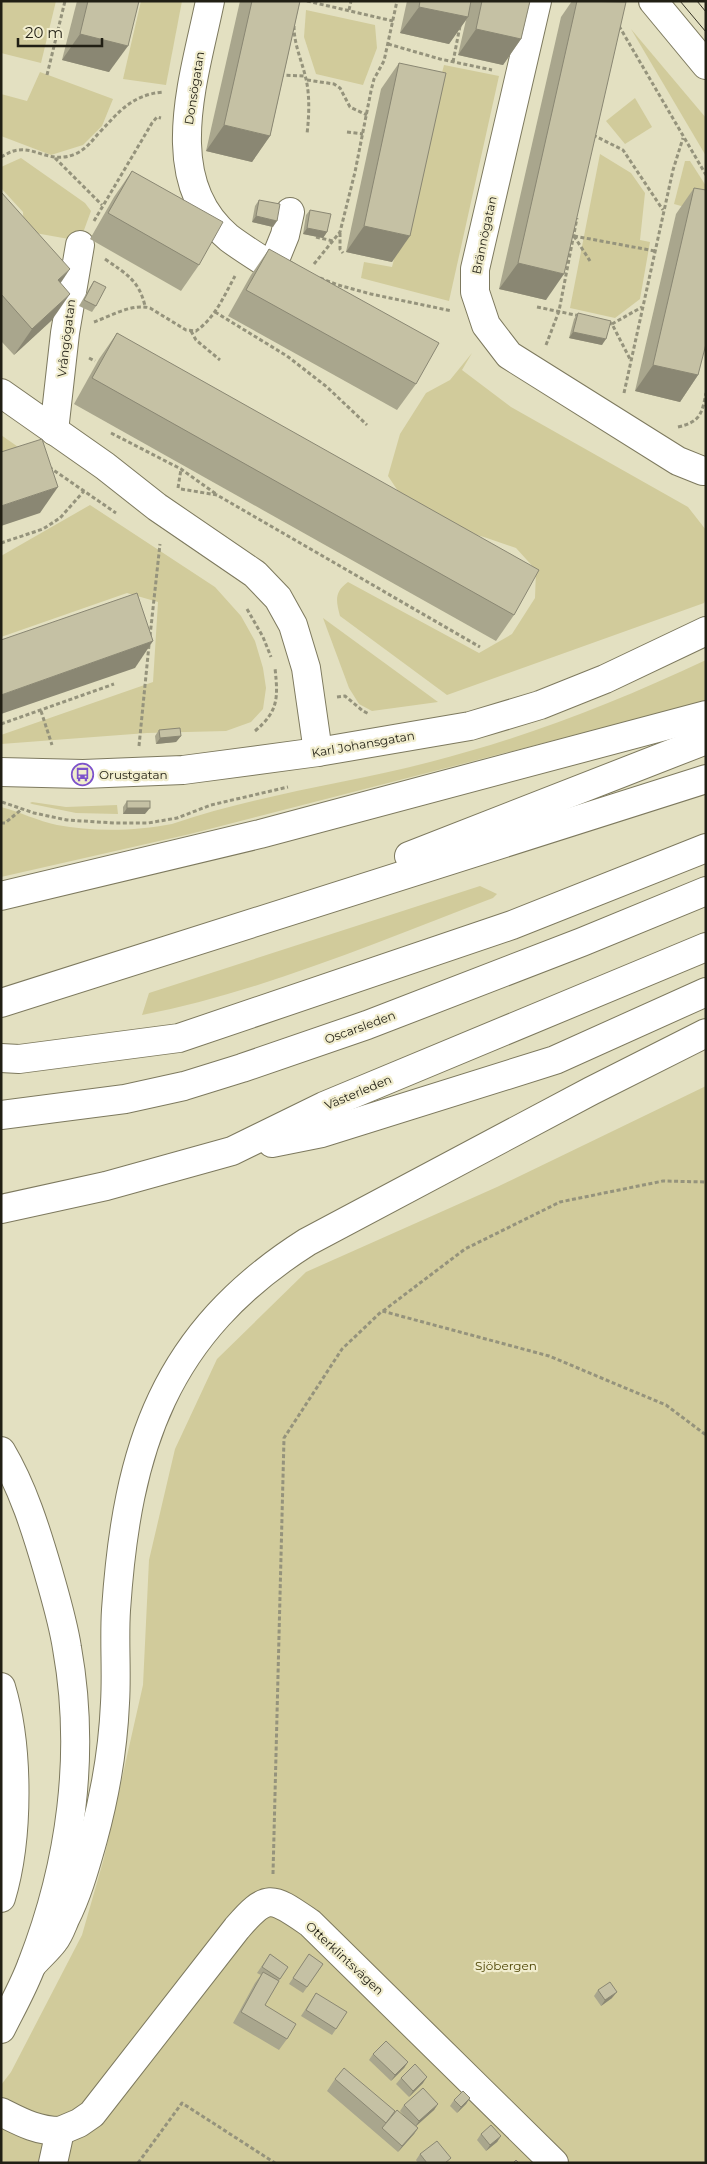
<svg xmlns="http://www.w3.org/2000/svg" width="707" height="2164" viewBox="0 0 707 2164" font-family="Montserrat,sans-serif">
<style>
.green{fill:#d1cb9b}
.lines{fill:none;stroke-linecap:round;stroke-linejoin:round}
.minor-casing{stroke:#7d795e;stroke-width:30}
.highway-casing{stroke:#7d795e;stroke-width:30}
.path{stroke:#95937c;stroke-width:3;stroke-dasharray:4 2.5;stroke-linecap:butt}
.minor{stroke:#fff;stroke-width:28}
.highway{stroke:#fff;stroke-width:28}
.tram{stroke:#383528;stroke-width:1}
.wall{fill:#a9a68d}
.shaded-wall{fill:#8a8773}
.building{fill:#c5c1a4;stroke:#8a8773}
.labels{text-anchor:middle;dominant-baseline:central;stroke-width:4.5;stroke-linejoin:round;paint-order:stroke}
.street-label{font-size:12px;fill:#211f14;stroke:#f1edce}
.poi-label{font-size:12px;fill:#211f14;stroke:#f1edce;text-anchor:start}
.park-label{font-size:12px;fill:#4b4300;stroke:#f1edce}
</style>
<rect width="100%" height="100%" fill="#e3e0c1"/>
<!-- green -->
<g class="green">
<path d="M1,1H56L41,63L1,53Z"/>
<path d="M141,1H182L166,85L123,79Z"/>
<path d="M306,10L375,25L377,48L363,85L316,74L304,37Z"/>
<path d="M631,29L706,118V156Z"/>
<path d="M444,65L499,76L449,301L361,278L364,262L392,267Z"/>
<path d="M40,72L113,99L102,126L83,145L51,155L1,136V94L27,101Z"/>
<path d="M635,98L652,127L625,144L606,121Z"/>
<path d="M600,154L631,173L645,193L640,240L650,242L640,299L615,318L570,308Z"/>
<path d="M21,158L85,203L91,211L80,241L24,231L23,212L1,188V167Z"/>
<path d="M685,161H690L706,186V213L674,204Z"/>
<path d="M472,353L462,370L511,407L688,507L706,530V599L704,603L447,695L340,616C336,601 334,592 348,582L479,653L512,634L535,598L536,570L516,548L484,537L452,529L404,500L388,476L400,434L426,393L450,380Z"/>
<path d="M1,435L21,449L1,467Z"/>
<path d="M90,505L215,587L241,616L255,641L263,668L266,688L263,709L251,722L226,731L147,733L1,744V735L153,682L158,602L127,593L1,637V556Z"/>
<path d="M323,618L438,702L372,711L359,704L349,688Z"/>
<path d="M706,660V701L695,704L190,834L1,877V807C20,812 38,821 57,825C93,832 136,831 172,824C256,795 344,784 430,762C528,737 614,703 706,660Z"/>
<path d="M32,802L66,807L117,805L118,814L76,813L32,804L30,803Z"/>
<path d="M480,886L497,894L493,898C379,941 262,992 142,1015L149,993Z"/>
<path d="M706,1086V2163H1V2085L11,2072L82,1935L104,1858L143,1685L149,1560L175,1449L217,1359L306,1272L497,1187Z"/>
</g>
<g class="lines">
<defs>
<g id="minor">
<path d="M210,1C195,76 158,180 229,238C249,253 272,266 293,280"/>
<path d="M537,1L475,269V292L486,325L509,355L678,461L703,471H706"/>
<path d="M653,1L706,65"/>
<path d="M272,267L285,235L290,212"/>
<path d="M1,393L105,466L157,507L255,574L278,598L293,625L306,668L318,752"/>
<path d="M54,431L65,333L80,245"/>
<path d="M1,772L83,774L183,770L318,752L470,726L540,705L605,679L706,631"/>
<path d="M1,2112C21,2122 37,2131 60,2131L53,2163"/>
<path d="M60,2131L79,2123L92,2114L237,1928C268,1892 272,1897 310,1923L554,2163"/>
</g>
<g id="highway">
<path d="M409,856L706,740"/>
<path d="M1,896L260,834L706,715"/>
<path d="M1,1003L706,779"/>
<path d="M1,1058L19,1059L179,1038L512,925L706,848"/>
<path d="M1,1115L125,1099L184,1086L242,1068L367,1025L582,942L706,891"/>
<path d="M272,1143L322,1133L555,1060L706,992"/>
<path d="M1,1209L106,1186L232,1151L324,1106L706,947"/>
<path d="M1,1451C23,1488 36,1530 48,1571C55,1596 63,1622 67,1648C86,1754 71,1864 32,1964C24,1986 12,2007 1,2029"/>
<path d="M1,1687C19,1747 19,1838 1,1898"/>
<path d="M32,1965C39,1957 48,1949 54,1941C59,1935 62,1926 65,1919C78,1893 85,1867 93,1839C105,1795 113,1749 115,1703C117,1672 114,1641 116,1610C127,1447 164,1333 307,1242L591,1091L706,1033"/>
</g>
</defs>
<!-- minor casing -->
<use href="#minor" class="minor-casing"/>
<!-- highway casing -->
<use href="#highway" class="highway-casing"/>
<!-- path -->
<g class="path">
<path d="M307,1L393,21"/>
<path d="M349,10L351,1"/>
<path d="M294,26C294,45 302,61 306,79C310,96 309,117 307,134"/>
<path d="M619,26L706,175"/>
<path d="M388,44L440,59L492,70"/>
<path d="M453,62L460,26"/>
<path d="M47,75L65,1"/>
<path d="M280,75L305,76"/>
<path d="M307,80L334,84L340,88L350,107L367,115"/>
<path d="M347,132L363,134"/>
<path d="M593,135L623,150L663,210"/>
<path d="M1,157C7,154 13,150 19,150C37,148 52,164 75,154C85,150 91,142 98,134C119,112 131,95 163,92"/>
<path d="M55,158L102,205"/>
<path d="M94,221L152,123L157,117L161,118"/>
<path d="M340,233V249L343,253"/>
<path d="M574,236L655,251"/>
<path d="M574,236L590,261"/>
<path d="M316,237L333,241"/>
<path d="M105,259C126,274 139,280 145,306"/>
<path d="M314,264L340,232L355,172L371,91L374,79L384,61L397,1"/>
<path d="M320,278L338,285L371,294L452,311"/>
<path d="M537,307L580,316"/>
<path d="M215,312L287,356L327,387L367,425"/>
<path d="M94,322C111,316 132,303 150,308L186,330L196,331C215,318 224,296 235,276"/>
<path d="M608,323L612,324L631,361"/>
<path d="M612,324L642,307"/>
<path d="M191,331L196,340L220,360"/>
<path d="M546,345L559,311L577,218"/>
<path d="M89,358L95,361"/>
<path d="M624,393L673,170L683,138"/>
<path d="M678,427C700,422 702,414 706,393"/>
<path d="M111,433L181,469L216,494"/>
<path d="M49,467L116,513"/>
<path d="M178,488L181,469"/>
<path d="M181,489L217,495L480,647"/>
<path d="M1,543L43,529L60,518L84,491"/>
<path d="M247,609L263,637L271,657"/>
<path d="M150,636L160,544"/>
<path d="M337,697L345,696L363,711L369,714"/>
<path d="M41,711L52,745"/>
<path d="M1,724L114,684"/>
<path d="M255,731C279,711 278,697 275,668"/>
<path d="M139,746L149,645"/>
<path d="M2,802L34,813L67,820L114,823H148L177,818L211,805L288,787"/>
<path d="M1,823H5L22,809"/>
<path d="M383,1311L465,1249L560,1202L663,1181L706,1182"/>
<path d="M273,1874L284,1438L342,1349L382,1311L549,1356L666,1405L706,1435"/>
<path d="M138,2163L182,2103L275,2163"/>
</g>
<!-- minor -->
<use href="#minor" class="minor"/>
<!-- highway -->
<use href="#highway" class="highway"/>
<!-- tram -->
<g class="tram">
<path d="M680,1L706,32"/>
<path d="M697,1L706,12"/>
</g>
</g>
<!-- wall -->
<g class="wall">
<path d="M77,1H139L109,72L62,60Z"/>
<path d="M240,1H300L270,136L252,162L206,151Z"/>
<path d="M407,1H530L521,39L503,65L458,55L466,20L449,44L400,33Z"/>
<path d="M572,1H625L546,300L499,289L561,17Z"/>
<path d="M399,63L392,262L346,252L381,89Z"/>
<path d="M132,171L199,265L181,291L90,239L114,197Z"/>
<path d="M694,188L698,375L680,402L635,391L676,214Z"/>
<path d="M1,192L61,283L52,320L14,355L1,341Z"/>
<path d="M259,200L273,227L252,222L255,206Z"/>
<path d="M310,210L327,232L323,238L303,234L306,215Z"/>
<path d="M269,249L416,384L397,410L228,316L251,275Z"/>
<path d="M94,281L96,306L92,312L79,306L90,287Z"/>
<path d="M578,313L602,345L569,338L574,319Z"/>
<path d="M117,333L514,615L496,641L74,404L99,359Z"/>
<path d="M159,730L181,736L176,742L156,744L155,736Z"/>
<path d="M127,801L145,814H123V807Z"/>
<path d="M270,1954L288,1967L279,1981L265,2005L287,2039L279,2050L233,2023L255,1983L261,1975L257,1973Z"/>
<path d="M309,1954L323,1964L303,1993L289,1984Z"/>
<path d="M598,1990L612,1998L601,2006L594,1996Z"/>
<path d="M316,1993L336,2029L332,2035L301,2016Z"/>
<path d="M373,2054L408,2062L404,2068L391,2081L369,2060Z"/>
<path d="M401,2078L423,2083L409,2097L396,2084Z"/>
<path d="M335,2079L395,2111L406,2118L400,2111L404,2105L438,2104L434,2110L416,2126L418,2128L414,2134L398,2152L327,2091Z"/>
<path d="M470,2098L466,2104L457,2113L450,2106L454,2100Z"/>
<path d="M481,2134L501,2136L497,2142L486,2151L477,2140Z"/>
<path d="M420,2154L447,2163H418L416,2160Z"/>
</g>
<!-- shaded-wall -->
<g class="shaded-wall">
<path d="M419,7L468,17L449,44L400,33Z"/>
<path d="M476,29L521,39L503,65L458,55Z"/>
<path d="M80,34L128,46L109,72L62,60Z"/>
<path d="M224,125L270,136L252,162L206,151Z"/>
<path d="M256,216L277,221L273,227L252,222Z"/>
<path d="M364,226L410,236L392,262L346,252Z"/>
<path d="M307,228L327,232L323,238L303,234Z"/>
<path d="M518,263L564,274L546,300L499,289Z"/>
<path d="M70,269L52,296L58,280Z"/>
<path d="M70,294L52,320L14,355L32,329Z"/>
<path d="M573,332L606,339L602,345L569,338Z"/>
<path d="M653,365L698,375L680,402L635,391Z"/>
<path d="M58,487L40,513L1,526V506Z"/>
<path d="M153,641L135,668L1,714V695Z"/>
<path d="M181,736L176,742L156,744L160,738Z"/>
<path d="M127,808H150L145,814H123Z"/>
<path d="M617,1992L612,1998L601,2006L605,2000Z"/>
<path d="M408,2062L404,2068L391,2081L395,2075Z"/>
<path d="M427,2077L423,2083L409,2097L413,2091Z"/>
<path d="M470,2098L466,2104L457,2113L461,2107Z"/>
<path d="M438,2104L434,2110L415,2127L419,2121Z"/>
<path d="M418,2128L414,2134L398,2152L402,2146Z"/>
<path d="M501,2136L497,2142L486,2151L490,2145Z"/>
</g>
<!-- building -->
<g class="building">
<path d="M88,1H139L128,46L80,34Z"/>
<path d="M252,1H300L270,136L224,125Z"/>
<path d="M420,1H471L468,17L419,7Z"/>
<path d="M482,1H530L521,39L476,29Z"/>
<path d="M577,1L626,2L564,274L518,263Z"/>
<path d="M399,63L446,73L410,236L364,226Z"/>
<path d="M132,171L223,222L199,265L108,213Z"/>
<path d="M694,188L706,190V344L698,375L653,365Z"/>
<path d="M1,192L70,269L58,280L70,294L32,329L1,294Z"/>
<path d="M259,200L280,204L277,221L256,216Z"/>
<path d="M310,210L331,214L327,232L307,228Z"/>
<path d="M269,249L439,343L416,384L246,290Z"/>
<path d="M94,281L106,287L96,306L84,300Z"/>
<path d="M578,313L611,321L606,339L573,332Z"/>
<path d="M117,333L539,570L514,615L92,378Z"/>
<path d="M42,439L58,487L1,506V452Z"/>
<path d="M137,593L153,641L1,695V640Z"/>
<path d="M180,728L181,736L160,738L159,730Z"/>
<rect x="127" y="801" width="23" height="7"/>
<path d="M270,1954L288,1967L280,1979L262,1967Z"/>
<path d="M309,1954L323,1964L307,1987L293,1978Z"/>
<path d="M263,1972L279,1981L265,2005L296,2024L287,2039L241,2012Z"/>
<path d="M610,1982L617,1992L605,2000L598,1990Z"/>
<path d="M316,1993L347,2012L336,2029L306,2010Z"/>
<path d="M386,2041L408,2062L395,2075L373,2054Z"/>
<path d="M415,2064L427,2077L413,2091L401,2078Z"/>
<path d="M344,2068L395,2111L386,2123L335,2079Z"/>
<path d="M423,2088L438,2104L419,2121L404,2105Z"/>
<path d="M463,2091L470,2098L461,2107L454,2100Z"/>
<path d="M397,2110L418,2128L402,2146L382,2128Z"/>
<path d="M491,2125L501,2136L490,2145L481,2134Z"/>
<path d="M437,2141L451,2158L445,2163H427L420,2154Z"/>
<path d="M516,2160L519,2163H513Z"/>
</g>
<!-- icons -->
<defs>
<symbol id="bus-ring" viewBox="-11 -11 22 22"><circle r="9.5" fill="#f1edce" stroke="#7d52cb" stroke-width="1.5"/><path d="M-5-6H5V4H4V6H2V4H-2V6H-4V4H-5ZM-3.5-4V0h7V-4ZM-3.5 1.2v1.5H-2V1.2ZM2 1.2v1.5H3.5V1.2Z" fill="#7d52cb"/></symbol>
</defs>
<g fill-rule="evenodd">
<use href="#bus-ring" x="70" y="762" width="25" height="25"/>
</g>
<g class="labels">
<!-- street labels -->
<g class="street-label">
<text transform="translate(194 88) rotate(-81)">Donsögatan</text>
<text transform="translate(484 235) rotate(-78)">Brännögatan</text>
<text transform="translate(66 338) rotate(-83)">Vrångögatan</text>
<text transform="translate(363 744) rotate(-10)">Karl Johansgatan</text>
<text transform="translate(360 1027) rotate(-20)">Oscarsleden</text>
<text transform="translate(358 1092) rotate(-23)">Västerleden</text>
<text transform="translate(345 1958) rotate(43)">Otterklintsvägen</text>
</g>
<!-- poi labels -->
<g class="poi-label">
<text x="99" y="774">Orustgatan</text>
</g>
<!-- park labels -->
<g class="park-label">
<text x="506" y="1965">Sjöbergen</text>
</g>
</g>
<!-- border -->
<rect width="707" height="2164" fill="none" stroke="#211f14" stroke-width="5"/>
<!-- scale -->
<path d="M18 38v8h84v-8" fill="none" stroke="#211f14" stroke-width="2.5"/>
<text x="25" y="38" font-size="15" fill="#211f14" stroke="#f1edce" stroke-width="4" paint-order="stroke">20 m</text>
</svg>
